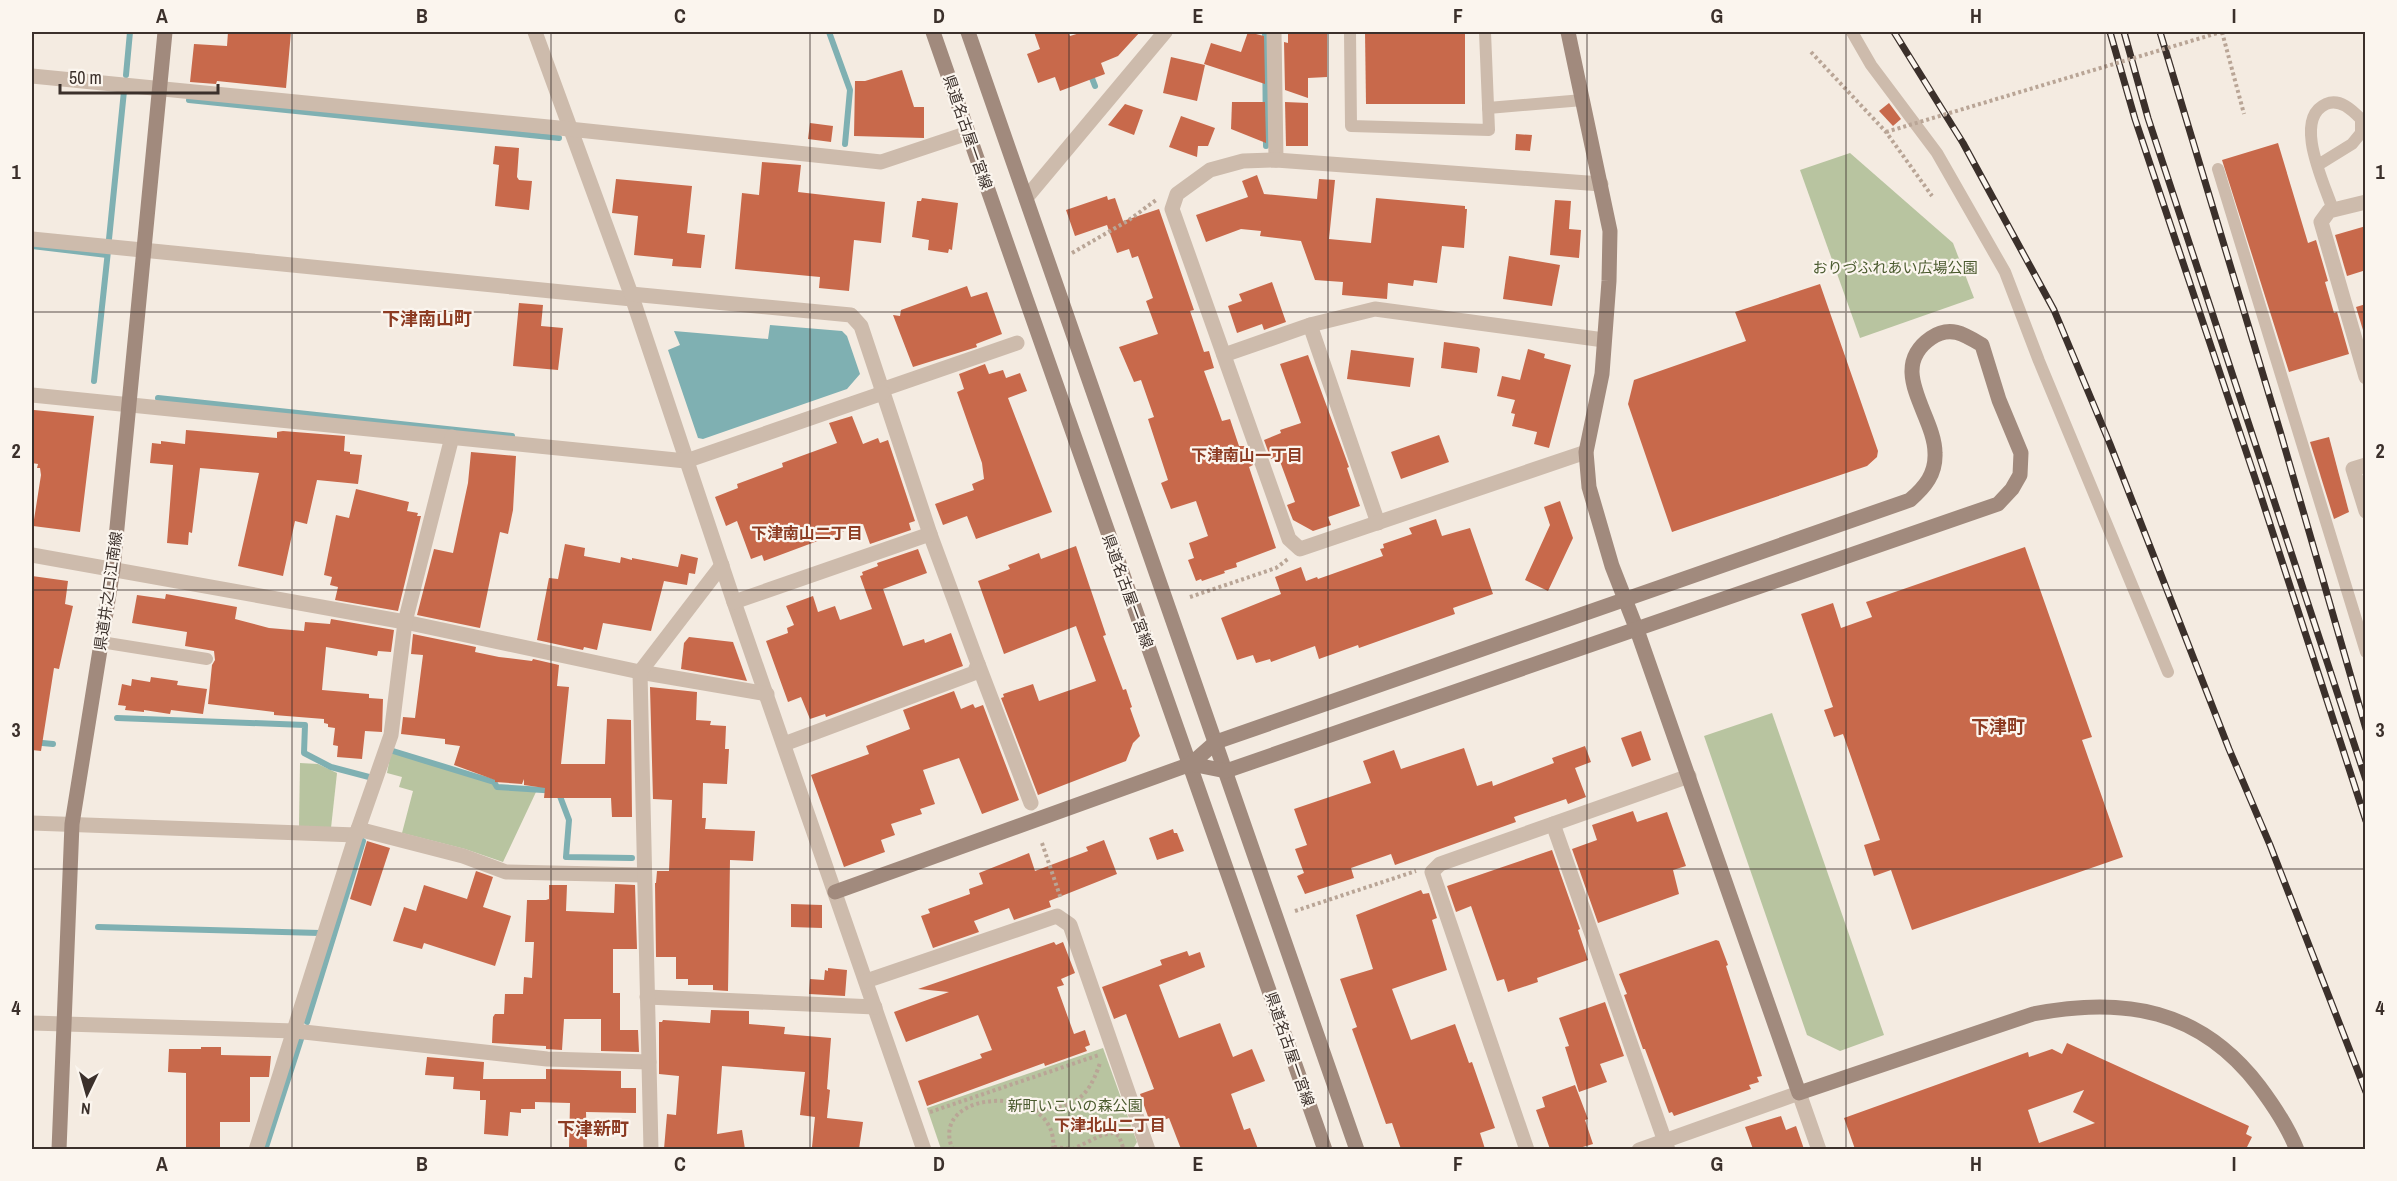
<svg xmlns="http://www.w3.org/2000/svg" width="2397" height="1181" viewBox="0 0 2397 1181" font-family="'Archivo Narrow','Noto Sans JP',sans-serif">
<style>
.green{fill:#b8c4a0}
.water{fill:#7fb0b2}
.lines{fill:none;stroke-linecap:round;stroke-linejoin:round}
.stream{stroke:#7fb0b2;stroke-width:6}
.building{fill:#c8694b;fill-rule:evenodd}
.path{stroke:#b9a596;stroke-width:4;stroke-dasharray:3 3;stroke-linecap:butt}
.lane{stroke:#cdbbac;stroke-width:12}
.street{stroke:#cdbbac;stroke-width:15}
.secondary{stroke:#a18a7d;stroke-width:15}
.rail-casing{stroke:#3b302b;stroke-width:7}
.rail{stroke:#fbf5ee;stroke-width:4.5;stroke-dasharray:14;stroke-linecap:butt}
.path-bridge{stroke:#b9a596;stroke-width:4;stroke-dasharray:3 3;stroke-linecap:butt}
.grid{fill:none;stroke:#3b302b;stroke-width:1.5;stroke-opacity:0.55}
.labels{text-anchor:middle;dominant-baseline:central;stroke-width:4.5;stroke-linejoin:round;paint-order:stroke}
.street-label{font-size:15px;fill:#3b302b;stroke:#fbf5ee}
.park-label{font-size:15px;fill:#4a5a2e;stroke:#fbf5ee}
.neighbourhood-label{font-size:16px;font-weight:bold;fill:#8c3b22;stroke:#fbf5ee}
.quarter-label{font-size:18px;font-weight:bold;fill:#8c3b22;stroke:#fbf5ee}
.neatline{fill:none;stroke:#3b302b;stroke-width:2}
.grid-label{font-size:20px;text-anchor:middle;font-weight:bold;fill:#3b302b}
</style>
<rect width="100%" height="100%" fill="#f4ebe1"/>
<!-- green -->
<g class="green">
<path d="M1850,153L1953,243L1974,298L1860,338L1800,170Z"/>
<path d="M1772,713L1884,1035L1840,1051L1807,1035L1704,736Z"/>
<path d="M391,752L492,783L496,788L536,792L503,862L465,849L402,833L413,791L399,787L402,777L387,773Z"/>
<path d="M300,763L318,764L337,773L331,828L299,827Z"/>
<path d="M1103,1048L1137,1142L1133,1149H941L927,1108Z"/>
</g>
<!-- water -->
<path class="water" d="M770,325L842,331L847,336L860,374L847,389L703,439L698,438L668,350L680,345L674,331L768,339Z"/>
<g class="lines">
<!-- stream -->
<g class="stream">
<path d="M829,32L850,90L845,144"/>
<path d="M1265,32L1266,146"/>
<path d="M1090,73L1095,86"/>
<path d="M126,75L130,32"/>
<path d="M189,100L559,138"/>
<path d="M109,239L124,91"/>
<path d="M32,246L107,255"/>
<path d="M94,381L108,251"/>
<path d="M158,398L512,436"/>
<path d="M117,718L305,725L304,753L331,767L369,777"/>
<path d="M32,742L53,744"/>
<path d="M393,751L494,782L497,787L558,791L569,820L566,857L632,858"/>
<path d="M98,927L320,933"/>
<path d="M307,1022L363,841"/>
<path d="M265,1150L301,1039"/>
</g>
</g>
<!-- building -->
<g class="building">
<path d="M228,32H291L286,88L217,81L216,84L190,82L194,44L227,46Z"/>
<path d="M1034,32H1068L1070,36L1083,32H1140L1118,56L1101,63L1105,74L1060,91L1055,77L1038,83L1027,54L1040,49Z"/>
<path d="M1248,32L1264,36L1265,84L1204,64L1211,43L1241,52Z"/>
<path d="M1288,32H1327V77L1308,78V98L1285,90L1284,42L1288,43Z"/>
<path d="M1365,32H1465V104H1366Z"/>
<path d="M1171,57L1205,65L1197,101L1163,93Z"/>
<path d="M902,70L914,107H924V138L854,136L855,81H865Z"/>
<path d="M1232,102H1265L1266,143L1231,129Z"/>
<path d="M1285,102L1308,103V146H1286Z"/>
<path d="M1889,103L1901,119L1893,126L1879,111Z"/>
<path d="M1125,104L1143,110L1134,135L1108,125Z"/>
<path d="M1181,116L1215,128L1208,146H1198L1197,157L1169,147Z"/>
<path d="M810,123L833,126L831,142L808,139Z"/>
<path d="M1516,134L1532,135L1530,151L1515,150Z"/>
<path d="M2278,143L2308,243L2316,240L2328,281L2325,282L2334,313L2337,312L2349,354L2289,372L2222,160Z"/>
<path d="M495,146L519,148L517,177L519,180L532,181L529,210L495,206L499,165L493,164Z"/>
<path d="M762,162L801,165L798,192L885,202L881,243L854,240L849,291L819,288L820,277L735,269L742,193L759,195Z"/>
<path d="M1257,175L1264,194L1317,199L1319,179L1335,180L1329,239L1371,243L1376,198L1465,206V209H1467L1464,248L1442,246L1437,283L1414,280L1413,286L1388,283L1387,299L1342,295L1343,282L1315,280L1301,241L1260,236L1261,231L1241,229L1206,242L1196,215L1248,197L1242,181Z"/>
<path d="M616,179L692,186L687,233L705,235L701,268L672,266L673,259L634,255L638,216L612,213Z"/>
<path d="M1107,196L1108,200L1115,198L1123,221L1159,209L1194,310L1190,311L1204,352L1209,351L1214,368L1204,371L1222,421L1230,419L1239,446H1246L1253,465L1249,467L1276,548L1236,563L1237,567L1224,571L1225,573L1202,581L1201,579L1196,581L1188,560L1194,558L1189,543L1208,536L1196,501L1171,509L1161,483L1168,480L1148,419L1154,417L1141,380L1134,382L1119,347L1158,334L1146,301L1153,298L1138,256L1132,258L1129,249L1117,253L1107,225L1075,236L1066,210Z"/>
<path d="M922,198L958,203L952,250L949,249L948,253L928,250L929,240L912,237L917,201H921Z"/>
<path d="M1555,200L1571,201L1569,229L1581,230L1579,258L1550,255Z"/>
<path d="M2366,226V270L2347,276L2335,235Z"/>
<path d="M1509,256L1560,265L1552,306L1503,299Z"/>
<path d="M1272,282L1286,322L1264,330L1262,324L1237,333L1228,306L1242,301L1239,294Z"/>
<path d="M1820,284L1878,451L1877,457L1867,466L1672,532L1628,404L1634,380L1746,341L1735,312Z"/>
<path d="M967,286L971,297L987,292L1002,334L976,344L977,347L913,367L893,315L900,316L901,310Z"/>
<path d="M519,303L543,305L541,326L563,328L558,370L513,366Z"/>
<path d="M2366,304V340L2356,307Z"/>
<path d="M1444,342L1478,347L1480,349L1477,373L1441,368Z"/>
<path d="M1528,349L1545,354L1544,358L1571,365L1549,448L1534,444L1537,432L1512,426L1515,414L1511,413L1515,400L1497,396L1502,376L1520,380Z"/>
<path d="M1351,350L1414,358L1410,387L1347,379Z"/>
<path d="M1308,355L1349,467L1347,468L1360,506L1328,517L1331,525L1313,531L1293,520L1287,505L1295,502L1278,456L1271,459L1264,440L1281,433L1280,430L1301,423L1280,364Z"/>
<path d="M985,364L989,374L1003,370L1006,378L1020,373L1027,391L1008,398L1052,512L976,539L967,516L943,525L935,504L974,490L972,484L984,479L982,463L957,392L964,389L959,374Z"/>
<path d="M34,410L94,416L80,532L33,526L41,475L40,468H37L38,464L32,463V424Z"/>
<path d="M852,416L863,444L878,438L880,443L888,440L915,521L909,523L911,530L870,544L863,524L764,561L762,555L751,559L737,521L726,526L715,497L738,488L737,484L783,467L782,463L837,443L829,423Z"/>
<path d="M186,430L277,438V432L283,431L345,436L344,451L350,452V454L362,455L358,484L317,480L307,524L295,521L283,576L238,566L259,473L200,468L192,533L189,532L188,545L167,543L173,465L150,463L152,443L161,444V441L185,444Z"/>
<path d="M1439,435L1449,462L1401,479L1391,452Z"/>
<path d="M2329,437L2349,512L2334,519L2310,442Z"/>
<path d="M471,452L516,456L513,510L508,534L500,532L480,628L417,615L434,549L453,553L468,483Z"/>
<path d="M356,489L409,502L407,511L418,513L417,516H421L398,611L335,600L338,587L330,585L332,577L324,575L336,515L349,518Z"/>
<path d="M1560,501L1573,538L1548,591L1525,580L1550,525L1544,507Z"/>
<path d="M1436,519L1442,536L1470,528L1493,594L1453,608L1455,614L1359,648L1358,645L1319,659L1315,646L1271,662L1270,659L1256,663L1253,655L1237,660L1221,618L1281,594L1275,577L1301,567L1306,581L1317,577L1318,579L1383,556L1380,549L1384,548L1383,544L1412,534L1409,528Z"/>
<path d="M565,544L585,548L584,556L620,563L621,557L632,560V558L678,567L681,554L698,558L695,574L689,573L687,585L664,581L651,631L603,623L597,650L584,647L583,650L537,640L549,578L558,579Z"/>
<path d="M1076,546L1106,635L1103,636L1123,690L1126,689L1132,707L1130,708L1140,736L1133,743L1126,761L1038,795L1001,698L1004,697L1003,694L1033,684L1039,701L1096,681L1076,626L1004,654L978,581L1010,569L1008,565L1039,553L1041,559Z"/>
<path d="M2025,547L2092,737L2082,740L2123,857L1912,930L1891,870L1874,876L1864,845L1880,840L1843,734L1834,737L1824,710L1833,707L1801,614L1833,603L1841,628L1872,617L1866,602Z"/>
<path d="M918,549L927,573L883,589L903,646L924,639L925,643L951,633L963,666L826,717L825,714L810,719L801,697L788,702L766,641L788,633L787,628L794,625L786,606L813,596L818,612L835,606L840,620L872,609L860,576L863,575L862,572L878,566L877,563Z"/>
<path d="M32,576L68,581L65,604L73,606L59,669L54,668L41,751L32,750Z"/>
<path d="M166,594L237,607L235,619L269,628L304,631L305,622L330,624L331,619L394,630L391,652L378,651L377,656L326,647L322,690L369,694V698L383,699L382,732L365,731L362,759L337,757L338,746L333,745L335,728L328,727V724L324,723V719L274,715V712L208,704L212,665L215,660L214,651L185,646L187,632L132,623L137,595L165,599Z"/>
<path d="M413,634L476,647L475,652L499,657L532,661L533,659L559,665L557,686L569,687L561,764H605L607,719L631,720L632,817H612L611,798H544L545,788L524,785V779L522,784L495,782V780L454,765L460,746L445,744V739L401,734L403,717L415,718L423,655L411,654Z"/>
<path d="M689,637L733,642L747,681L681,669L684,643Z"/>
<path d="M151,677L178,681L177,685L207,689L203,714L171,710L170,714L144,710V712L125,710L126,706L118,705L122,684L131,686L132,679L150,682Z"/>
<path d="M650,687L697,692L696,720L711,721L710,725L726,726L725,749H729L727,784L703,783L702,818H706L705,829L755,831L753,861L730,860L728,991L713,990V985H688V979H676V957H656L655,883H656L657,871H669L672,800L653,799Z"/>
<path d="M954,691L961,709L973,704L975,708L983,705L1019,800L982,814L959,758L923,770L935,804L920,809L922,814L891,824L895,835L881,840L885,852L844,867L811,775L869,754L866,746L910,729L903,710Z"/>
<path d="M1641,731L1651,760L1632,767L1621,738Z"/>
<path d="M1585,746L1591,762L1575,768L1586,797L1568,804L1566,799L1514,817L1516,822L1395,865L1391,854L1351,868L1354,878L1305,894L1297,876L1304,873L1295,849L1307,845L1294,809L1371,783L1363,761L1394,750L1401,769L1464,748L1477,786L1492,781L1493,786L1554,763L1552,758Z"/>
<path d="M1633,811L1637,822L1667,812L1686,866L1673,870L1679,894L1598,923L1572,849L1597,840L1592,825Z"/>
<path d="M1173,829L1174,833H1177L1184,851L1157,860L1149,838Z"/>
<path d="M1104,840L1117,874L1049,901L1051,907L1014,920L1009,908L974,921L979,932L933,948L921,916L930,913L928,909L970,894L969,889L983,884L979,873L1029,853L1035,871L1088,851L1086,847Z"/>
<path d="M367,841L390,848L371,906L350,899Z"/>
<path d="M1552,850L1580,929L1578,930L1588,960L1537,978L1538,982L1508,992L1504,979L1497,981L1471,906L1456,912L1447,886Z"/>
<path d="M476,871L493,877L483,907L511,916L495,966L424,943L422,949L393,941L404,907L416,911L424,885L467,899Z"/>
<path d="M615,884L635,885L637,949H613V993H620V1030H638L639,1052L601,1051V1019H564L562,1050L546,1049V1046L492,1043L493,1017L495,1014H504L505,994H523L524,977L532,978L534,942H525L527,900H546L549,899V885H567L566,911L614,913Z"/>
<path d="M1421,890L1423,894L1429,893L1437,918L1432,920L1447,970L1392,989L1411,1040L1455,1024L1469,1063L1472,1062L1495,1128L1480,1133L1485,1149H1401L1392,1123L1386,1124L1352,1029L1357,1027L1340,979L1373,969L1356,915Z"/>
<path d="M791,904L822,905V928L791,927Z"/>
<path d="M1716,940L1719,941L1728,965L1726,966L1762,1076L1757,1077L1759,1082L1749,1085L1751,1089L1674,1116L1672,1112L1669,1113L1645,1049H1643L1624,995L1627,994L1619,974Z"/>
<path d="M1054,942L1056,945L1063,942L1075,973L1061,979L1064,985L1057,987L1074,1034L1085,1030L1090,1045L1085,1047L1087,1051L1045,1066L1044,1063L927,1106L918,1081L982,1058L980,1054L992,1050L978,1015L906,1042L894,1012L949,992L918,989Z"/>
<path d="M1187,951L1189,956L1200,952L1205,967L1159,985L1179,1038L1220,1023L1233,1057L1252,1049L1265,1081L1231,1094L1244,1130L1250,1128L1258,1149H1181L1169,1118L1151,1125L1140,1094L1154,1089L1126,1014L1114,1019L1102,987L1162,965L1160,960Z"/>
<path d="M828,968L847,970L845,996L809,994L810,979L824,980L825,970L828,971Z"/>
<path d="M1605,1002L1624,1056L1600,1064L1607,1082L1579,1092L1565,1047L1569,1046L1559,1018Z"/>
<path d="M711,1010L749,1011V1024L785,1027L784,1034L831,1038L827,1089L830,1090L827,1118L863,1122L859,1149L812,1147L815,1117L800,1115L805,1072L722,1066L717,1134L742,1130L745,1149H664L667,1114L676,1115L679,1076L659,1074V1022H662L663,1020L710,1023Z"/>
<path d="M2067,1043L2249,1126L2246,1134L2252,1137L2246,1149H1855L1844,1118L2028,1052L2029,1057L2052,1049L2062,1054ZM2084,1090L2073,1112L2095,1123L2039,1143L2028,1110Z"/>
<path d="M201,1047H221V1055L271,1056L269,1077H250V1122H220V1149H186V1073L168,1072L169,1049H201Z"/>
<path d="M427,1057L484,1062L483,1079H546V1069L621,1071V1088H636V1113L586,1112L587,1149H569L570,1103L535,1102V1109H521V1113L510,1112L508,1136L484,1134L486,1100H480V1091L453,1089L454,1077L425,1075Z"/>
<path d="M1575,1085L1588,1119L1585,1120L1593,1144L1576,1149H1550L1536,1110L1545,1107L1542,1097Z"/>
<path d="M1781,1116L1786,1130L1796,1126L1804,1149H1753L1745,1127Z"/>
</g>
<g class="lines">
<!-- path -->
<g class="path">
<path d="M2222,32L2244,114"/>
<path d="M1811,52L1886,132L1932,196"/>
<path d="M1072,253L1129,220L1156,200"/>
<path d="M1190,597L1276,568L1288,559"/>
<path d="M1042,843L1061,899"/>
<path d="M1295,911L1416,871"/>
<path d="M1035,1111C1073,1106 1087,1102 1100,1063"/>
<path d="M930,1112L1099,1055"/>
<path d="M1054,1147L1073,1149L1102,1135L1113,1133L1119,1136L1124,1150"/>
<path d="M953,1150C925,1088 1061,1081 1053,1150"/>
</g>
<!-- lane -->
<g class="lane">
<path d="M1350,32L1351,126L1489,130L1485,32"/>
<path d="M1852,32L1871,65L1937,153L2005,272L2039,361L2168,672"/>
<path d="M1488,108L1583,100"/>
<path d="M2318,165L2352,144L2361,133V119C2352,110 2340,98 2326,104C2292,119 2325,185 2333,210"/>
<path d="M2218,169L2366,652"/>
<path d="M101,642L207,659"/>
</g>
<!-- street -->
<g class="street">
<path d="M535,32L631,294L734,602L924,1150"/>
<path d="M1274,32L1276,160"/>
<path d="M32,76L569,129L881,162L968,133"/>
<path d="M1026,198L1165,32"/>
<path d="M2366,202L2329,211L2321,222L2366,377"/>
<path d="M32,239L632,299"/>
<path d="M631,294L851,315L861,326L930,534L978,664L974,673L784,744"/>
<path d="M1310,325L1378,523"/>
<path d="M1224,355L1310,325L1375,309L1604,340"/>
<path d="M881,390L1017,343"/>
<path d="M32,395L686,461L883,393"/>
<path d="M1586,452L1300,549L1289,539L1172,209L1177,194L1210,170L1243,161L1276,160L1601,184"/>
<path d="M2366,465L2353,469L2366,511"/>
<path d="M32,555L405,622L640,672L767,694"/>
<path d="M734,602L930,534"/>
<path d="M978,664L1031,803"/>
<path d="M32,823L356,835"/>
<path d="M1553,824L1668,1150"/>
<path d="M358,829L463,856L506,872L644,875"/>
<path d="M866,981L1057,916L1070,925L1148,1150"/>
<path d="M647,997L875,1007"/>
<path d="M32,1023L295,1031L547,1059L649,1062"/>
<path d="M256,1150L356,835L391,735L405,622L452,437"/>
<path d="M651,1150L640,672L722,565"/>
<path d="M1527,1150L1432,872L1440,864L1689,776"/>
<path d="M1639,1150L1799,1093L1819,1150"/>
</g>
<!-- secondary -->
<g class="secondary">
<path d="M933,32C1062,405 1195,776 1325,1150"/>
<path d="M968,32L1357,1150"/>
<path d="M1568,32L1610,231L1609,281L1602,374L1586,452L1589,487L1612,566L1637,630L1799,1093L2033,1014C2124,996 2200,1009 2259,1086C2274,1106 2288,1127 2297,1150"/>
<path d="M835,892L1191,764L1216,742L1910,500C1925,487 1936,474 1935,453C1935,415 1886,369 1931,338C1950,325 1964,334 1982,345L1999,400L2021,453L2020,475L2012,489L1998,504L1226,771L1191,764"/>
<path d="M59,1150L72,824L113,569L165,32"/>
</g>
<defs>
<g id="rail">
<path d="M1894,32L1963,143L2054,310L2110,444L2229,749L2270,845L2366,1092"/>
<path d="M2110,32L2135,119L2257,484L2366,821"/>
<path d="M2124,32L2148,118L2366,780"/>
<path d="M2160,32L2280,431L2366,729"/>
</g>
</defs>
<!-- rail casing -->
<use href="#rail" class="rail-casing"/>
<!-- rail -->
<use href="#rail" class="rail"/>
<!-- path-bridge -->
<path class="path-bridge" d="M1886,132L2221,32"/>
</g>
<!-- grid -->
<path class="grid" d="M292,32V1150M551,32V1150M810,32V1150M1069,32V1150M1328,32V1150M1587,32V1150M1846,32V1150M2105,32V1150M32,312H2366M32,590H2366M32,869H2366"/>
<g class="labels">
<!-- street labels -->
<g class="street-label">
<text transform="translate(968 132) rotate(71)">県道名古屋一宮線</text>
<text transform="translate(108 591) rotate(-82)">県道井之口江南線</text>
<text transform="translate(1128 591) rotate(70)">県道名古屋一宮線</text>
<text transform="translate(1290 1049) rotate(71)">県道名古屋一宮線</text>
</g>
<!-- park labels -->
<g class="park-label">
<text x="1895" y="267">おりづふれあい広場公園</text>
<text x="1075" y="1105">新町いこいの森公園</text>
</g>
<!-- neighbourhood labels -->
<g class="neighbourhood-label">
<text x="1247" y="455">下津南山一丁目</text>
<text x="807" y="533">下津南山二丁目</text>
<text x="1110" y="1125">下津北山二丁目</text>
</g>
<!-- quarter labels -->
<g class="quarter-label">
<text x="427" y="318">下津南山町</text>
<text x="1998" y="726">下津町</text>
<text x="593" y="1128">下津新町</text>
</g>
</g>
<!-- border -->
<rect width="2397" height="1181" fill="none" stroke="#fbf5ee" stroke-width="66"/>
<!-- north arrow -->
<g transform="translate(87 1094) rotate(185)" stroke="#fbf5ee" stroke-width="4.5" paint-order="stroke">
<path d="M0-4.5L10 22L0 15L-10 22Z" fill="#3b302b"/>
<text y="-9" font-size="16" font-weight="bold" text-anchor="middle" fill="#3b302b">N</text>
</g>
<!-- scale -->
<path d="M60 84v9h158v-9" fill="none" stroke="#3b302b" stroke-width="3"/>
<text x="69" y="84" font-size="18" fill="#3b302b" stroke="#fbf5ee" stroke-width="4.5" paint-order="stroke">50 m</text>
<rect x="33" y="33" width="2331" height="1115" class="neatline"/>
<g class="grid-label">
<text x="162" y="23">A</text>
<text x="422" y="23">B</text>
<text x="680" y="23">C</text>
<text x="939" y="23">D</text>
<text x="1198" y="23">E</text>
<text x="1458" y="23">F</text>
<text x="1717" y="23">G</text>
<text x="1976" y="23">H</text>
<text x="2234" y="23">I</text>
<text x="16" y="179">1</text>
<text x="2380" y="179">1</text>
<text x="16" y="458">2</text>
<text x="2380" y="458">2</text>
<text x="16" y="737">3</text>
<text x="2380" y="737">3</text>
<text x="16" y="1015">4</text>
<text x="2380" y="1015">4</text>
<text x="162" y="1171">A</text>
<text x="422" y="1171">B</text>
<text x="680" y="1171">C</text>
<text x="939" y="1171">D</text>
<text x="1198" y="1171">E</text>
<text x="1458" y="1171">F</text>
<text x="1717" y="1171">G</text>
<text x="1976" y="1171">H</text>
<text x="2234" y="1171">I</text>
</g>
</svg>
